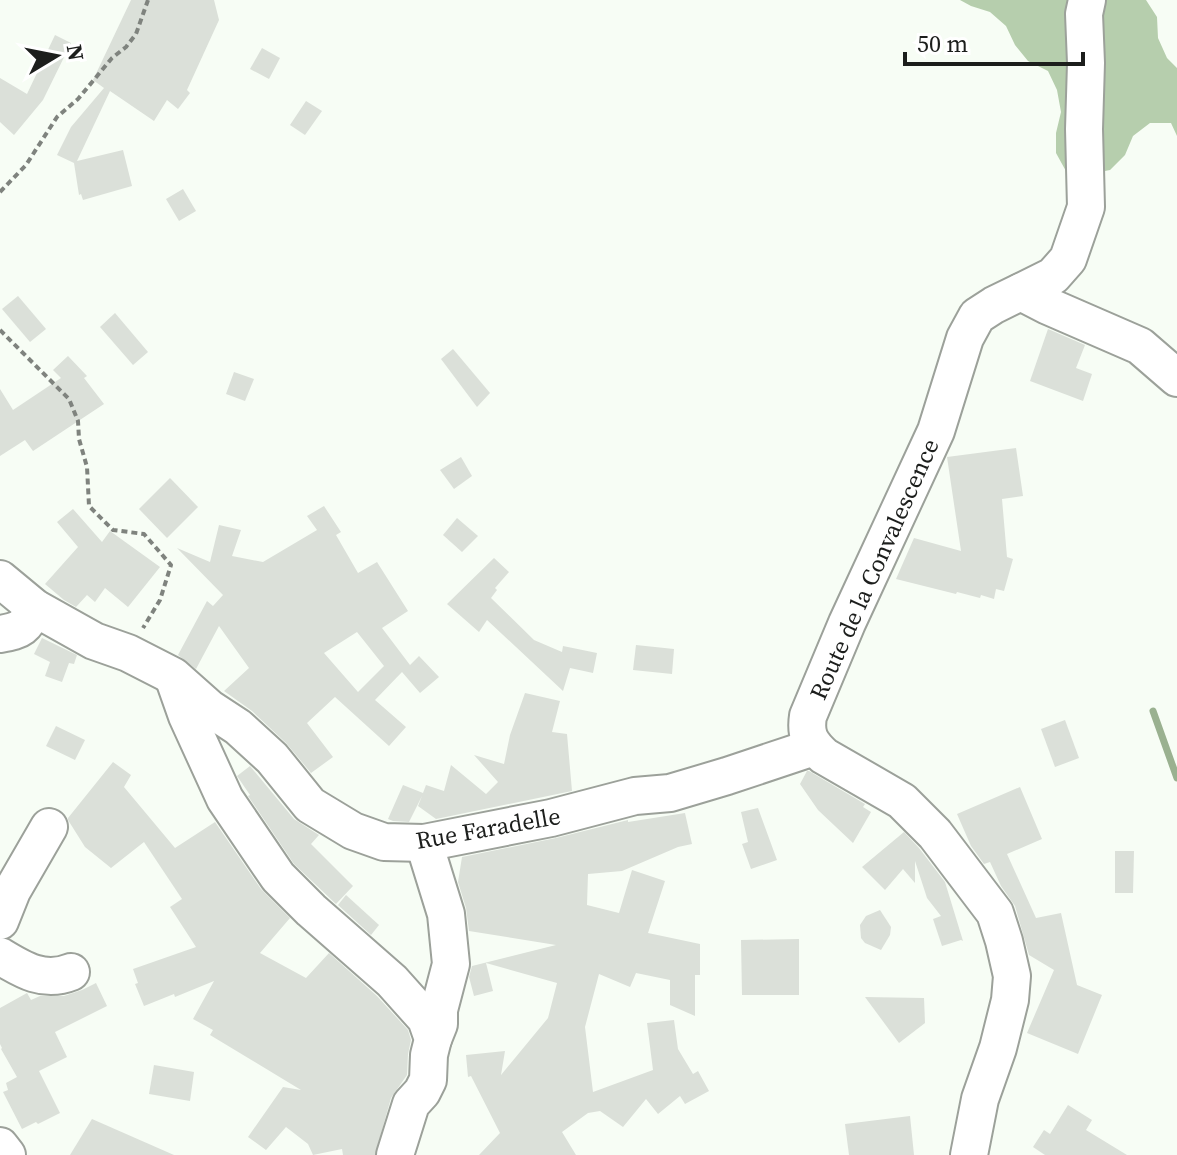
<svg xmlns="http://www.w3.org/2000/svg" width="1177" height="1155" viewBox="0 0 1177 1155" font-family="'Source Serif 4',serif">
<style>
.forest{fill:#b6cead}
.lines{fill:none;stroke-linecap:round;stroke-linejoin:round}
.stream{stroke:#9ab190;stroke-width:7}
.building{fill:#dbe0d9;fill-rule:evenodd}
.minor-casing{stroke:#9ca19a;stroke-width:40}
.path{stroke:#7f837e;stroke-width:4;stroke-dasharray:6 4;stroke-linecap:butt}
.minor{stroke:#fff;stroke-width:36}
.labels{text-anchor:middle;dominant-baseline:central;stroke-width:6;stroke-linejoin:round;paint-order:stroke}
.street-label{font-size:24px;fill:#1c1e1c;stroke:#fff}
</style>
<rect width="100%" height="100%" fill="#f7fdf5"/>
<!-- forest -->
<path class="forest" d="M960,0H1146L1157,17L1158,38L1167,58L1177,68V136L1171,123H1150L1133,136L1125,155L1110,170L1089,174L1067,173L1056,153V133L1061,112L1057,90L1048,71L1028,61L1015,45L1006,26L990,12L971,6Z"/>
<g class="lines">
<!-- stream -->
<path class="stream" d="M1153,711L1177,778"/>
</g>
<!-- building -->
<g class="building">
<path d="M131,0H214L219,20L187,90L190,93L178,109L167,100L154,121L110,91L77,161L123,150L132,186L83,200L81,194L79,195L74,163L57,155L71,127L104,88L93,80Z"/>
<path d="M55,35L71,43L43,100L14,135L0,122V78L27,94Z"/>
<path d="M262,48L280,58L269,79L250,69Z"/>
<path d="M306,101L322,111L305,135L290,125Z"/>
<path d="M183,189L196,211L179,221L166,199Z"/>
<path d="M18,296L46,329L30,342L2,309Z"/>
<path d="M115,313L148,352L133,365L100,327Z"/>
<path d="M1048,329L1085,345L1076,368L1092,374L1083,401L1030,381Z"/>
<path d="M453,349L490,393L477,407L441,359Z"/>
<path d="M68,356L87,376L84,378L104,404L33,451L25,440L0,456V389L13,410L61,378L53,370Z"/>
<path d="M234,372L254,379L245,401L226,394Z"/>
<path d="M1016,448L1023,496L1002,499L1007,557L1013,559L1004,591L996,589L994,599L981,595L980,598L957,592L956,594L896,579L914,538L961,551L947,457Z"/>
<path d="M461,457L472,476L454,489L440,470Z"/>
<path d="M170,478L198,507L167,538L139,509Z"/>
<path d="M324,506L341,532L336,535L358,573L377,562L408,611L382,628L410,665L407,668L419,656L439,677L420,693L402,672L375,700L406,727L389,746L335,697L307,723L333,757L311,773L286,743L252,711L224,691L249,668L219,626L196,669L178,655L207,601L213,606L223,595L177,548L210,562L219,525L241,530L232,556L263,562L317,530L307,516ZM357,632L384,666L358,692L324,653Z"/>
<path d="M73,509L102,542L110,531L160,567L128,607L105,588L95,602L87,595L76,607L64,600L45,584L78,547L57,522Z"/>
<path d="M457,518L478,536L462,552L443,535Z"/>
<path d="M494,558L509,572L495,588L497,590L491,598L534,640L562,652L563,646L597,653L593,673L570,668L563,691L487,620L479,632L447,604Z"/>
<path d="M42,638L77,655L74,664L69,663L62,682L45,676L50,662L34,654Z"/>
<path d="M636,645L674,649L672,674L633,670Z"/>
<path d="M525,693L560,701L552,732L567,734L572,791L436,819L418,806L422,796L409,822L393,821L388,819L403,785L423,793L426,785L444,791L451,765L486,794L498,782L474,755L504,764L510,735Z"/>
<path d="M1065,720L1079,758L1055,767L1041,729Z"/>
<path d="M56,726L85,740L75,760L46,746Z"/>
<path d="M113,762L131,775L124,787L175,848L215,822L261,889L290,918L260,953L306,978L329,953L377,996L408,1030L411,1040L408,1054L407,1075L391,1098L375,1155H343L342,1149L313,1155L308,1144L286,1127L266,1150L248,1137L283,1087L301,1090L210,1035L213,1030L193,1019L214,981L175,997L174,994L144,1006L135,984L138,983L133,969L196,947L170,907L182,899L144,842L111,868L85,847L68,820V818Z"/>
<path d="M250,766L294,819L319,835L311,844L353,886L336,904L294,864L248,796L250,795L237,776Z"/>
<path d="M807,771H809L865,804L863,807L871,812L853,843L818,810L800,784Z"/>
<path d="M1020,787L1042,839L1007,854L1036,918L1061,913L1077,985L1102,995L1078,1054L1027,1033L1054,970L1029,955L1015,906L1001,886L990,862L984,864L971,846L957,814Z"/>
<path d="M758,808L777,860L751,869L742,844L748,842L741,812Z"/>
<path d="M685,813L692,844L678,847L622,871L588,874L587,905L619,913L632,870L665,881L648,933L700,944V975H695V1016L670,1005V980L636,973L630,987L599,974L585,1027L593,1092L653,1070L647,1023L674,1020L678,1049L693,1074L698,1071L709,1091L685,1104L680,1096L658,1114L646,1099L623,1127L600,1111L588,1113L562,1132L576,1155H479L500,1133L471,1076L468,1077L466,1055L505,1051L501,1075L548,1018L557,983L486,963L493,991L474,996L469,977L472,966L556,945L469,931L466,908L458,882L462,857L556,838L628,820V822Z"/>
<path d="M904,832L919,848L945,882L963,941L961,940L942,946L933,919L941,916L927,898L915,861V883L903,869L885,890L862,867Z"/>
<path d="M1115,851H1134L1133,893H1115Z"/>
<path d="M346,895L379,925L371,935L338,905Z"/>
<path d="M880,910L891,927L890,935L881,950L865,943L861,938L860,925L866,916Z"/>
<path d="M799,939V995H742L741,940Z"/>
<path d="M96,983L107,1006L55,1032L67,1057L39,1071L60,1113L38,1124L36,1122L22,1129L3,1092L8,1090L6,1083L17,1077L1,1049L2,1048L0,1044V1008L27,993L31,1000L40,996H64L82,990Z"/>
<path d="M865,997L924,998L925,1023L899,1043Z"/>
<path d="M154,1065L194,1072L190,1101L149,1094Z"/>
<path d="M1068,1105L1092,1120L1086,1130L1127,1155H1045L1033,1147L1044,1130L1050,1134Z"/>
<path d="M910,1116L914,1155H849L845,1124Z"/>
<path d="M92,1119L174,1155H70Z"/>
</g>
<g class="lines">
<defs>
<g id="minor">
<path d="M1021,292L1048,306L1140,346L1177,378"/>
<path d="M0,579L35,608L94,641L128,653L173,676L209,708L238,727L272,758L310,805L353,831L384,842L424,843L551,818L635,796L670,793L727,776L814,747"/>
<path d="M0,634C23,630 24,628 35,608"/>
<path d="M175,682L187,716L225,799L278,877L311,910L392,981L426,1019L433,1039L429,1055L428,1080L422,1092L411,1104L395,1155"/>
<path d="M424,843L446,914L451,964L439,1010V1024L433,1039"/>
<path d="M0,921L12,891L49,827"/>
<path d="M0,956C23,970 44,983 71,972"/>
<path d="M0,1146L7,1155"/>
<path d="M969,1155L980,1099L998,1048L1010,1000L1012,976L1004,941L995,913L935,834L902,801L824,756C810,743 805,735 808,716L847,623L936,431L965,338L977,316L994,305L1053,276L1068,259L1086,207L1084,129L1086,63L1084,14L1087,0"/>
</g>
</defs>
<!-- minor casing -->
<use href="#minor" class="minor-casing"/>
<!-- path -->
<g class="path">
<path d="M0,192L26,165L57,117L78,99L112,58L126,47L136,34L148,0"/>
<path d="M0,330L69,399L78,421L79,439L87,467L89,506L113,530L144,534L171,565L160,600L143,628"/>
</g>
<!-- minor -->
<use href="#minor" class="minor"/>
</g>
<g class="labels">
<!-- street labels -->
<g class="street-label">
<text transform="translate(874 569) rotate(-66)">Route de la Convalescence</text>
<text transform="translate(488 828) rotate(-10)">Rue Faradelle</text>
</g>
</g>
<!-- north arrow -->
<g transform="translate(56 56) rotate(80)" stroke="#ffffff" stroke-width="6" paint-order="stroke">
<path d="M0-6L14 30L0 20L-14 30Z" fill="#1c1e1c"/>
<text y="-12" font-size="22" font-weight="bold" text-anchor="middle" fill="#1c1e1c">N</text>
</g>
<!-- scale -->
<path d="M905 52v12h178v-12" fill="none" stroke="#1c1e1c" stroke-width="4"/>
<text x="917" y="52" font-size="24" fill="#1c1e1c" stroke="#ffffff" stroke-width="6" paint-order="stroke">50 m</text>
</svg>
